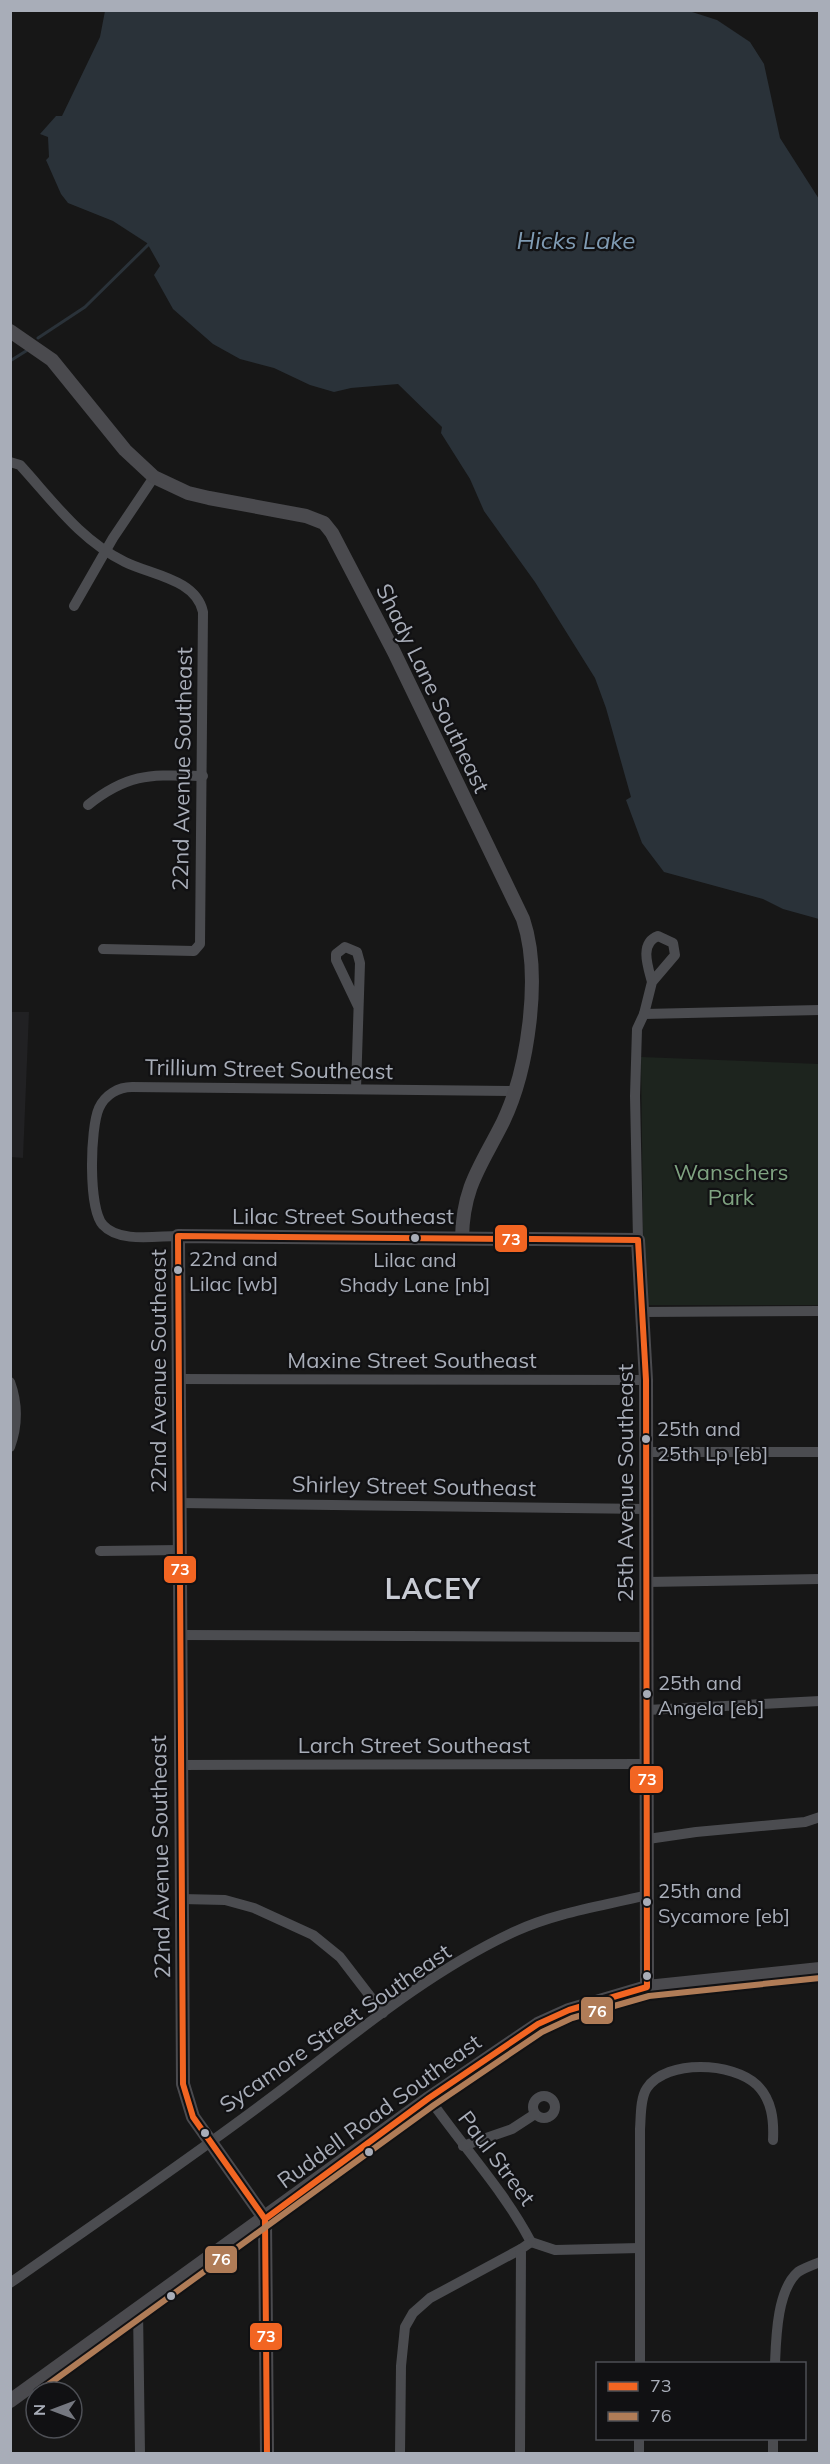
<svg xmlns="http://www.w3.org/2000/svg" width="830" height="2464" viewBox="0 0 830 2464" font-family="Mulish,sans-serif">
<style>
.built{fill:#212123}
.green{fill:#1d241e}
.water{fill:#2a3239}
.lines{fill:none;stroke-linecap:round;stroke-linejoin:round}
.stream{stroke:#2a3239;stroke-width:3}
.street{stroke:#4b4c50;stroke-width:10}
.secondary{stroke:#4a4a4e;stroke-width:14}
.bus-1-casing{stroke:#111113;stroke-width:10}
.bus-2-casing{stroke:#111113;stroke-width:10}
.bus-1{stroke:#f26522;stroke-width:6}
.bus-2{stroke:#b07c57;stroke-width:6}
.bus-dot{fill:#a8adb8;stroke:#111113;stroke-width:2}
.labels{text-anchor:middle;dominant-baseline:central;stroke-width:4.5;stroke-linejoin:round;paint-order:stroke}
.bus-label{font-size:20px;fill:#a8adb8;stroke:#111113;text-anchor:start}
.street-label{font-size:22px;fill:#a8adb8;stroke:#111113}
.park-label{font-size:22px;fill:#7fa381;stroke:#111113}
.water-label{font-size:24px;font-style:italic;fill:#7f9bb3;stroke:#111113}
.district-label{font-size:28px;font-weight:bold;letter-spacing:1.5px;fill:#c9ccd4;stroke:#111113}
.line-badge{stroke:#111113;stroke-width:2}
.badge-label{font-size:16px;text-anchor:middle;font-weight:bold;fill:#fff}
</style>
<rect width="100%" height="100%" fill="#171717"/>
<!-- built -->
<path class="built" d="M11,1012H29L23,1158L11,1157Z"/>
<!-- green -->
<path class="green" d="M641,1057L819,1064V1305H644Z"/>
<!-- water -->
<path class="water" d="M689,11L717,20L750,42L764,64L780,138L819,199V919L783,909L763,899L664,872L642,843L626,800L631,797L606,708L595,678L535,582L484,511L470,479L441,433L442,427L398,384L351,388L334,392L310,385L274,368L240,359L213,344L173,309L154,275L160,266L147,243L113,221L68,203L61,194L46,160L49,157L48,137L40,134L56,116H62L100,37L105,11Z"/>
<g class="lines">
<!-- stream -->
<g class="stream">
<path d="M38,338L85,307L150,243"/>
<path d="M10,361L26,351"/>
</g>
<!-- street -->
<g class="street">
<path d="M10,462L20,465C53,501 80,540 125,562C151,575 196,579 203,612L200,944L194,951L103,949"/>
<path d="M74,606L113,538L154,477"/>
<path d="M88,805C130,772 151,775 203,776"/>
<path d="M644,1014L820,1010"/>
<path d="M356,1089L360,963L357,952L345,947L336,954V960L358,1006"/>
<path d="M178,1236C156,1236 119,1243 103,1225C88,1209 90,1128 99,1108C105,1095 118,1087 132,1087L515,1091"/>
<path d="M638,1240L635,1096L637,1029L644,1014L652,982L675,955L673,943L658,936C639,943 648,967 652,982"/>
<path d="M643,1312L820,1311"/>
<path d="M179,1379L646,1380"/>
<path d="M10,1382C18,1404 18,1425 10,1447"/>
<path d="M646,1452H820"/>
<path d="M180,1503L647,1509"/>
<path d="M100,1551L180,1550"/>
<path d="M647,1582L820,1579"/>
<path d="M179,1635L647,1637"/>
<path d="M647,1710L820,1701"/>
<path d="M180,1765L647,1764"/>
<path d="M648,1839L696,1832L805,1822L820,1817"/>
<path d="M182,1899L225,1900L254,1908L313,1935L340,1957L383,2013"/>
<circle cx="544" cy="2107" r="11"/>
<path d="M429,2098C463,2147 503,2189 531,2242"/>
<path d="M463,2146L512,2129L535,2114"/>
<path d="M531,2242L555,2250L640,2248"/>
<path d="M10,2283C98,2221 187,2161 273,2096C350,2038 427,1972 516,1931C558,1912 603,1906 647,1895"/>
<path d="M138,2309L140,2454"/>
<path d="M640,2364V2129C641,2117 640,2098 647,2088C667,2059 733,2062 757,2085C772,2100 774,2120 773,2140"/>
<path d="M775,2364C776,2338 777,2290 798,2272C804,2268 813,2265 820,2262"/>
<path d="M773,2438V2454"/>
<path d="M400,2454L401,2366L405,2327L413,2313L430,2298L521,2249"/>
<path d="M520,2454L521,2249L531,2242"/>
<path d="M639,2454V2438"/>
</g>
<!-- secondary -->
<g class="secondary">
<path d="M10,331L52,360L125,450L154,477L188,493L209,498L306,516L324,523L332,533L394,652L523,919C542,975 528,1070 503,1122C481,1166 463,1186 462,1238"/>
<path d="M10,2401L429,2098L538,2024L569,2010L647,1987L820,1969"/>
<path d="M267,2454L265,2219L193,2117L183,2084L178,1236L638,1240L646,1380L647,1987"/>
</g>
<defs>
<g id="bus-1">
<path d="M178,1236L638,1240L646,1380L647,1987L569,2010L538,2024L429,2098L265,2219L193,2117L183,2084Z"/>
<path d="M265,2219L267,2454"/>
</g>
<path id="bus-2" d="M38,2392L434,2105L542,2032L572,2018L649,1996L820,1978"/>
</defs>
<!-- bus-1 casing -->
<use href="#bus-1" class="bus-1-casing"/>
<!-- bus-2 casing -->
<use href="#bus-2" class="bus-2-casing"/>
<!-- bus-1 -->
<use href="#bus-1" class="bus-1"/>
<!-- bus-2 -->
<use href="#bus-2" class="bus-2"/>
</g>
<!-- markers -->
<g class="bus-dot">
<circle cx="415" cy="1238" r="5"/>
<circle cx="178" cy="1270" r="5"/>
<circle cx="646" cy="1439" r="5"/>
<circle cx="647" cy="1694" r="5"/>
<circle cx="647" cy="1902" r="5"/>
<circle cx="647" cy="1976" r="5"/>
<circle cx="205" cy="2133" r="5"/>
<circle cx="369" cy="2152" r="5"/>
<circle cx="171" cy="2296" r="5"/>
</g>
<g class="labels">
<!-- bus labels -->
<g class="bus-label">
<text x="189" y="1258">22nd and<tspan x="189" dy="25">Lilac [wb]</tspan></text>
<text x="415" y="1259" text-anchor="middle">Lilac and<tspan x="415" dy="25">Shady Lane [nb]</tspan></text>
<text x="657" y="1428">25th and<tspan x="657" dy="25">25th Lp [eb]</tspan></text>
<text x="658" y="1682">25th and<tspan x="658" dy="25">Angela [eb]</tspan></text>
<text x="658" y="1890">25th and<tspan x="658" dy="25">Sycamore [eb]</tspan></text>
</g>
<!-- street labels -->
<g class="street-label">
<text transform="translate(433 688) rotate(64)">Shady Lane Southeast</text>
<text transform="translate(182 769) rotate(-89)">22nd Avenue Southeast</text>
<text transform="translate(269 1069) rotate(1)">Trillium Street Southeast</text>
<text x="343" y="1216">Lilac Street Southeast</text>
<text x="412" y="1360">Maxine Street Southeast</text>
<text transform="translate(158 1371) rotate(-90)">22nd Avenue Southeast</text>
<text transform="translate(625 1483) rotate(-90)">25th Avenue Southeast</text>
<text transform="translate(414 1486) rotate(1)">Shirley Street Southeast</text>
<text x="414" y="1745">Larch Street Southeast</text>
<text transform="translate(160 1857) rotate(-91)">22nd Avenue Southeast</text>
<text transform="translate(335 2028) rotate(-35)">Sycamore Street Southeast</text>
<text transform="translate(379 2111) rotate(-36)">Ruddell Road Southeast</text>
<text transform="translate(497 2158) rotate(53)">Paul Street</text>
</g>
<!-- park labels -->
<g class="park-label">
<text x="731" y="1172">Wanschers<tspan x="731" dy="25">Park</tspan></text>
</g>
<!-- water labels -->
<g class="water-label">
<text x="576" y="240">Hicks Lake</text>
</g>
<!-- district labels -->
<g class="district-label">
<text x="433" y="1588">LACEY</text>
</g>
</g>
<g class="line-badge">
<rect x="494" y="1224" width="34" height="29" rx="6" fill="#f26522"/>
<rect x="163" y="1555" width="34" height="29" rx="6" fill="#f26522"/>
<rect x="629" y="1765" width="35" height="29" rx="6" fill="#f26522"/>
<rect x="580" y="1996" width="34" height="29" rx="6" fill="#b07c57"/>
<rect x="204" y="2245" width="34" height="29" rx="6" fill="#b07c57"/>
<rect x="249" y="2322" width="34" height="29" rx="6" fill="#f26522"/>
</g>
<g class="badge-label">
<text x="511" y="1245">73</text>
<text x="180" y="1575">73</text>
<text x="647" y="1785">73</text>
<text x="597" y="2017">76</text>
<text x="221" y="2265">76</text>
<text x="266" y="2342">73</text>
</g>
<!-- border -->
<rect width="830" height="2464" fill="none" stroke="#a8adb8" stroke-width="24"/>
<!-- legend -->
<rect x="596" y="2362" width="210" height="78" fill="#111113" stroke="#4d4f55" stroke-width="1.5"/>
<rect x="608" y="2382" width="30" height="9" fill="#f26522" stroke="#4d4f55" stroke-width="1.5"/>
<text x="650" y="2392" font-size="18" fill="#a8adb8">73</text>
<rect x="608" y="2412" width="30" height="9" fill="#b07c57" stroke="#4d4f55" stroke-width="1.5"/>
<text x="650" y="2422" font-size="18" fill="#a8adb8">76</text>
<!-- north arrow -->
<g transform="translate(54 2410) rotate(270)"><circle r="28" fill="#111113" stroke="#4d4f55" stroke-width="1.5"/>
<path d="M0-4.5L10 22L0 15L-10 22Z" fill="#757880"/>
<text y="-9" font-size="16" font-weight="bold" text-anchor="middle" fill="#a8adb8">N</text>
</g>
</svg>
